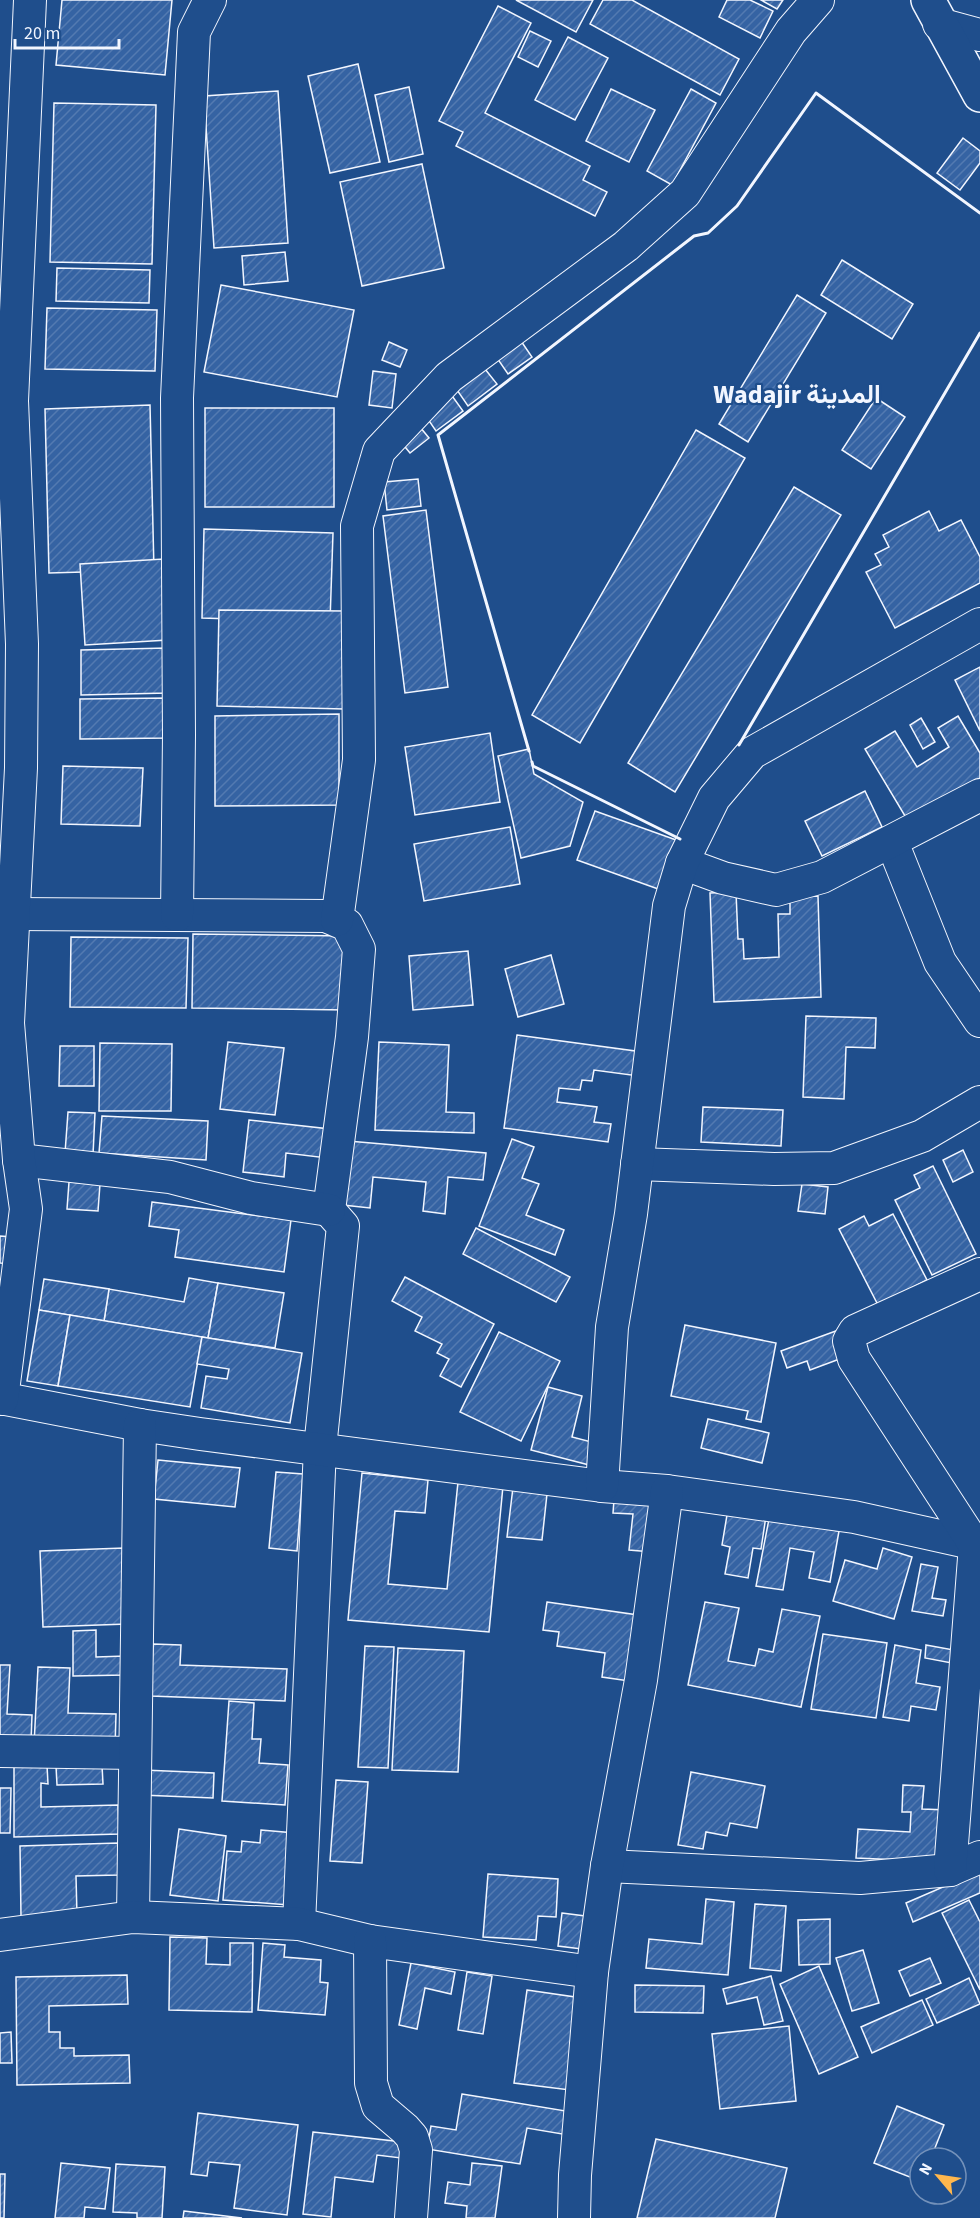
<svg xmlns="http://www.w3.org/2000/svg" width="980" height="2218" viewBox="0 0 980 2218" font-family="'Source Sans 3',Vazirmatn,sans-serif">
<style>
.building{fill:url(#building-hatch);stroke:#f2f6ff;stroke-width:1.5}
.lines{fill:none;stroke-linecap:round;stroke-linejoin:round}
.minor-casing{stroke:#f2f6ff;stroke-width:34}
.primary-casing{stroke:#f2f6ff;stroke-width:36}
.minor{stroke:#1f4e8c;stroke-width:32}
.primary{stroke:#1f4e8c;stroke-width:33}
.wall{stroke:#f2f6ff;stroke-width:3}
.labels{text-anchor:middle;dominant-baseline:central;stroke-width:4.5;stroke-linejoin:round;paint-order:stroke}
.district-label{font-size:26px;font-weight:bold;fill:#f2f6ff;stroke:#1f4e8c}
</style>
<defs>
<pattern id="building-hatch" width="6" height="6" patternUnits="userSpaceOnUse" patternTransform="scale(1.5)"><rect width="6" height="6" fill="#3563a3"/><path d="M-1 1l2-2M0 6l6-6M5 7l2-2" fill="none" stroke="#537ab1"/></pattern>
</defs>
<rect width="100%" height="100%" fill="#1f4e8c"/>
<!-- building -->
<g class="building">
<path d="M62,0H172L165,75L56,65Z"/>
<path d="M516,0H593L576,32Z"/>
<path d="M603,0H632L739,59L720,95L590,24Z"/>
<path d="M727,0H750L773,11L760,38L719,17Z"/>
<path d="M761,0H783L777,9Z"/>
<path d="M498,6L531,23L485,113L590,166L583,180L607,192L595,216L456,146L463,132L439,121Z"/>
<path d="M530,31L551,41L538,67L518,57Z"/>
<path d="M568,37L608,58L575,120L535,100Z"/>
<path d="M358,64L380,162L330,173L308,76Z"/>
<path d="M409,87L423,154L389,162L375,95Z"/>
<path d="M611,89L655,110L629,162L586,141Z"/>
<path d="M691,89L716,103L672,185L647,171Z"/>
<path d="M278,91L288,243L214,248L204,96Z"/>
<path d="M54,103L156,105L152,264L50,262Z"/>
<path d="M963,138L980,151V163L960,190L937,173Z"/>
<path d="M422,164L444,268L362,286L340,182Z"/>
<path d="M285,252L288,281L244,285L242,256Z"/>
<path d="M842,260L913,304L892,339L821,295Z"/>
<path d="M57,268L150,270L149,303L56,301Z"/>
<path d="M221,285L354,310L337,397L204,372Z"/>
<path d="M797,295L826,313L748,442L719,424Z"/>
<path d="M47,308L157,310L155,371L45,369Z"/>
<path d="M521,341L532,357L508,374L497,358Z"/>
<path d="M389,342L407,350L400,367L382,360Z"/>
<path d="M485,369L497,384L468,406L457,390Z"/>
<path d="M373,371L396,374L392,408L369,405Z"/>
<path d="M450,393L463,411L436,431L423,412Z"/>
<path d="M876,398L905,417L871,469L842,450Z"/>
<path d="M150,405L154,570L49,573L45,409Z"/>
<rect x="205" y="408" width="129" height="99"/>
<path d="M420,427L429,438L410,453L401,442Z"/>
<path d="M696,430L745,458L580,743L532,715Z"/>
<path d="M418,479L421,506L387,510L384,482Z"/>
<path d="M794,487L841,515L675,792L628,763Z"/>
<path d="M426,510L448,687L405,693L383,516Z"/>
<path d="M929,511L939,531L961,520L980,557V583L895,628L866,572L881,565L875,554L889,547L883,535Z"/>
<path d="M204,529L333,533L330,622L202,618Z"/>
<path d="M164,559L168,640L85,645L80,564Z"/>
<path d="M219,610L346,611L344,709L217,706Z"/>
<path d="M167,648L168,693L81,695V650Z"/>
<path d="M980,667V731L955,680Z"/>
<path d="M169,698V738L80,739V699Z"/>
<path d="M339,714V805L215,806V716Z"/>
<path d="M958,716L980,753V778L908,821L865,749L895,731L917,767L949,747L938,728Z"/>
<path d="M921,718L935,742L923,749L910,725Z"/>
<path d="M490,733L500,802L415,815L405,747Z"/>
<path d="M529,749L534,774L583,802L570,846L521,858L498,756Z"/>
<path d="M63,766L143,768L140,826L61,824Z"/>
<path d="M865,791L882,827L822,856L805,821Z"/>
<path d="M595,811L693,846L675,895L577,860Z"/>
<path d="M510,827L520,884L424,901L414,844Z"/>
<path d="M736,892L738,939H743L744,959L779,957L778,914H790V897L818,896L821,997L714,1002L710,893Z"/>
<path d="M193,934L349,936L348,1010L192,1008Z"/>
<path d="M71,937L188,938L186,1008L70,1007Z"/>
<path d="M468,951L473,1005L413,1010L409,956Z"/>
<path d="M551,955L564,1004L518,1017L505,969Z"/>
<path d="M806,1016L876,1018L875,1048L846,1047L844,1099L803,1097Z"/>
<path d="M517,1035L650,1053L646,1077L594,1070L592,1081L582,1080L580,1090L559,1088L557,1102L597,1107L594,1122L611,1124L608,1142L504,1128Z"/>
<path d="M228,1042L284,1048L275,1115L220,1109Z"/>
<path d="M379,1042L449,1045L446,1112L474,1113V1133L375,1130Z"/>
<path d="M100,1043L172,1044L171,1111H99Z"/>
<path d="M60,1046H94V1086H59Z"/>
<path d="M703,1107L783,1110L781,1146L701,1142Z"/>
<path d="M68,1112L95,1113L93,1155L65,1153Z"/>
<path d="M102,1116L208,1121L206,1160L99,1153Z"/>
<path d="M249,1120L330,1129L327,1158L286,1153L284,1177L243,1172Z"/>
<path d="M512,1139L534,1147L522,1178L539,1184L526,1215L564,1230L555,1255L479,1226Z"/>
<path d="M348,1141L486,1153L483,1180L448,1177L445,1214L423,1211L426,1182L373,1177L370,1208L343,1205Z"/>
<path d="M963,1150L973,1172L953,1182L943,1160Z"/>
<path d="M933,1166L976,1254L932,1275L895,1200L920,1188L914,1175Z"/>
<path d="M69,1182L100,1184L98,1211L67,1209Z"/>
<path d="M802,1184L828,1187L825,1214L798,1211Z"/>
<path d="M152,1202L291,1220L284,1272L175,1257L179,1230L149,1226Z"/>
<path d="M893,1214L927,1280L878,1305L839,1229L864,1216L869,1226Z"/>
<path d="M476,1228L570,1277L556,1302L463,1254Z"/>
<path d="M0,1236L13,1237L12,1264L0,1263Z"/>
<path d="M405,1277L494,1324L461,1387L440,1376L449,1359L437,1353L442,1344L415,1331L422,1317L392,1301Z"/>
<path d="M189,1278L218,1283L208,1338L104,1321L109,1289L184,1302Z"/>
<path d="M44,1279L109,1289L104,1321L39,1310Z"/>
<path d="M218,1283L284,1293L275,1348L208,1338Z"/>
<path d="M39,1310L70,1315L58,1386L27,1381Z"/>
<path d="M70,1315L202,1337L190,1407L58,1386Z"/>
<path d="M685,1325L776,1343L761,1422L746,1419L748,1411L671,1396Z"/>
<path d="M844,1328L853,1354L810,1370L807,1361L787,1368L781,1351Z"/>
<path d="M499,1332L560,1361L521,1441L460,1412Z"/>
<path d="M202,1337L302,1353L290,1423L201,1408L206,1376L227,1379L229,1369L197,1364Z"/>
<path d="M548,1387L582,1396L572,1437L603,1445L597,1467L531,1450Z"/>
<path d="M708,1419L769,1433L762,1463L701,1448Z"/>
<path d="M158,1460L240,1468L235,1507L154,1499Z"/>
<path d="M276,1472L303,1474L297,1551L269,1548Z"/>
<path d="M362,1473L428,1480L425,1513L395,1511L388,1584L447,1589L458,1482L503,1486L489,1632L348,1620Z"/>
<path d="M514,1479L658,1493L652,1552L629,1550L633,1514L613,1513L614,1500L547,1494L542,1540L507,1537Z"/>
<path d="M728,1509L766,1516L761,1549L753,1548L748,1578L725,1574L730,1547L722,1545Z"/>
<path d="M769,1519L839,1531L830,1582L809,1578L814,1552L790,1548L783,1590L756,1586Z"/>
<path d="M124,1548L127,1624L43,1627L40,1551Z"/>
<path d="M883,1548L912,1557L894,1619L833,1601L845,1560L877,1569Z"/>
<path d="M921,1564L938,1567L932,1598L946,1600L943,1616L912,1611Z"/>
<path d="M547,1602L645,1616L636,1682L602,1677L605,1653L557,1646L559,1632L543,1630Z"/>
<path d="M705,1602L739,1608L728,1661L755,1666L759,1649L773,1652L782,1609L820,1616L801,1707L688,1685Z"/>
<path d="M96,1630V1657L125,1656V1675L73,1676V1631Z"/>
<path d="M823,1634L887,1643L876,1718L811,1709Z"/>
<path d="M153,1644L181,1645L180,1665L287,1669L285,1701L151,1696Z"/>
<path d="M895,1645L921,1650L916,1683L940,1687L936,1710L911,1706L909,1721L883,1717Z"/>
<path d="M926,1645L965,1652L962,1665L925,1658Z"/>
<path d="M365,1646L394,1647L388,1768L358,1767Z"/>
<path d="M398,1648L464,1651L458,1772L392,1770Z"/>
<path d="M0,1665H10L7,1714L32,1715L31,1743L0,1742Z"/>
<path d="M38,1667L70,1668L68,1713L116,1714L115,1748L34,1745Z"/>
<path d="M229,1701L254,1703L252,1739H261L259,1763L288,1765L285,1805L222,1801Z"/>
<path d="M47,1765L48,1784L41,1783V1807L118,1805L119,1834L14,1837V1766Z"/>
<path d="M102,1765L103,1784L57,1785L56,1766Z"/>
<path d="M143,1770L214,1773L213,1798L141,1795Z"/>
<path d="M691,1772L765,1786L757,1828L730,1823L727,1836L706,1832L703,1849L678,1845Z"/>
<path d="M336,1780L368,1782L362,1863L330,1861Z"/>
<path d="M903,1785L924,1786L922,1809L948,1810L946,1862L856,1858L858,1829L910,1832L911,1812H902Z"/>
<path d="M0,1788H11L10,1833H0Z"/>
<path d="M179,1829L226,1836L218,1901L170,1895Z"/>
<path d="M261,1830L295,1833L289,1905L223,1900L227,1851L241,1852L242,1841L260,1843Z"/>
<path d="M118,1843V1875L76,1876L77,1916L21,1917L20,1846Z"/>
<path d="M980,1871V1893L913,1922L906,1903Z"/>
<path d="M488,1874L558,1879L556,1917L538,1916L536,1940L483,1937Z"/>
<path d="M706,1899L734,1902L728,1975L646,1968L649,1939L702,1944Z"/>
<path d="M969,1900L980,1922V1990L942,1913Z"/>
<path d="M755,1904L786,1906L781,1971L750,1968Z"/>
<path d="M562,1913L593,1917L590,1950L558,1946Z"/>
<path d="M830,1919V1964L799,1965L798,1920Z"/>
<path d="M170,1937L207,1938L206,1964L230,1965V1943H253L252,2012L169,2010Z"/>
<path d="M263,1943L285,1945L284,1957L321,1960L320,1982L328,1983L325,2015L258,2010Z"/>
<path d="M863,1950L879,2003L852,2011L836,1958Z"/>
<path d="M930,1958L941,1983L910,1996L899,1971Z"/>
<path d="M411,1963L455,1972L451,1994L425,1988L417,2029L399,2025Z"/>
<path d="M819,1966L858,2057L819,2074L780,1984Z"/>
<path d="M467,1972L492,1976L483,2034L458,2030Z"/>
<path d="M127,1975L128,2004L49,2006V2032H60V2048H74V2056L129,2055L130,2083L17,2085L16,1977Z"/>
<path d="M771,1976L783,2021L764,2025L757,1997L727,2004L723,1989Z"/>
<path d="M969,1978L980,2004L937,2023L926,1999Z"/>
<path d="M635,1985L704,1986L703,2013L635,2012Z"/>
<path d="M527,1990L582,1998L570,2090L514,2083Z"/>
<path d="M922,2000L933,2025L872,2053L861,2027Z"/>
<path d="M789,2026L796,2101L720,2109L712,2034Z"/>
<path d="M11,2032L12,2063H0V2033Z"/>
<path d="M462,2094L572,2112L568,2135L527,2128L520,2164L427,2149L431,2126L456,2130Z"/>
<path d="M897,2106L944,2125L931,2158H920V2181L874,2163Z"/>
<path d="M198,2113L298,2125L287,2215L234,2208L240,2165L209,2162L207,2176L191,2174Z"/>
<path d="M313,2132L403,2142L401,2158L377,2155L373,2182L335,2177L331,2217L303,2214Z"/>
<path d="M656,2139L787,2168L775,2218H637Z"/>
<path d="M61,2163L110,2168L105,2209L85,2207L84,2218H55Z"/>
<path d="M472,2163L502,2166L495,2218H466L467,2206L445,2203L448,2182L470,2185Z"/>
<path d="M116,2164L165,2167L162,2218H137V2213L113,2212Z"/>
<path d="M0,2174H5L4,2218H0Z"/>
<path d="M184,2211L242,2218H183Z"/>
</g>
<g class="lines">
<defs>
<g id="minor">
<path d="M939,24L980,35"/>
<path d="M892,842L940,962L980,1021"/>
<path d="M682,863L723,878L776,890L822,877L980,795"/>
<path d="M14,914L326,916L347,925L359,949L352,1037L329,1210L343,1226L320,1448L299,1924"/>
<path d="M177,915L179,735L177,398L194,32L210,0"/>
<path d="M337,920L359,760L357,526L379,451L449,377L626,246L685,193L791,31L818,0"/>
<path d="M19,1160L170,1177L251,1198L329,1210"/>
<path d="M637,1164L774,1169L834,1168L922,1136L980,1102"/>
<path d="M0,1398L140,1425L200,1434L602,1486L667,1491L854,1517L980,1545"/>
<path d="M2,1399L26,1209L19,1160L8,1023L21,768L22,644L12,401L30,0"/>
<path d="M602,1486L612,1327L631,1214L669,906L682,863L714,798L752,753L980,624"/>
<path d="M0,1751L135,1753"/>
<path d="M607,1866L860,1878L950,1870L980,1857"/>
<path d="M950,1870L975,1545L854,1359L849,1341L855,1331L980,1274"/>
<path d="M133,1917L140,1425"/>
<path d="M0,1935L133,1917L299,1924L370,1941L592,1972"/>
<path d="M370,1941L371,2083L378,2106L405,2129L412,2137L416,2150L411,2218"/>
<path d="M574,2218L575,2175L592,1972L607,1866L641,1680L667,1491"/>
</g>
<path id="primary" d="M928,0L980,95"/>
</defs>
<!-- minor casing -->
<use href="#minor" class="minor-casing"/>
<!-- primary casing -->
<use href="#primary" class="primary-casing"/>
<!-- minor -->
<use href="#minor" class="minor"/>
<!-- primary -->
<use href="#primary" class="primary"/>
<!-- wall -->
<g class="wall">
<path d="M739,745L980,333"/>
<path d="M529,751L438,435L694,236L708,233L737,206L816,93L980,213"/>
<path d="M532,762L533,766L680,839"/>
</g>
</g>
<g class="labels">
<!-- district labels -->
<g class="district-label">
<text x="797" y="394">Wadajir المدينة</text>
</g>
</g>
<!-- north arrow -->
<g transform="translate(938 2176) rotate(299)"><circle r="28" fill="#1f4e8c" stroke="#7391ba" stroke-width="1.5"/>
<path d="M0-4.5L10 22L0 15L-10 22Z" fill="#ffb74d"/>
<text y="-9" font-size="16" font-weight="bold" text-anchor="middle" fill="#f2f6ff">N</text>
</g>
<!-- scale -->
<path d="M15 39v9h104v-9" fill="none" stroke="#f2f6ff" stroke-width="3"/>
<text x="24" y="39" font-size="18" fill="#f2f6ff" stroke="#1f4e8c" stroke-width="4.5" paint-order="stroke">20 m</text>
</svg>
